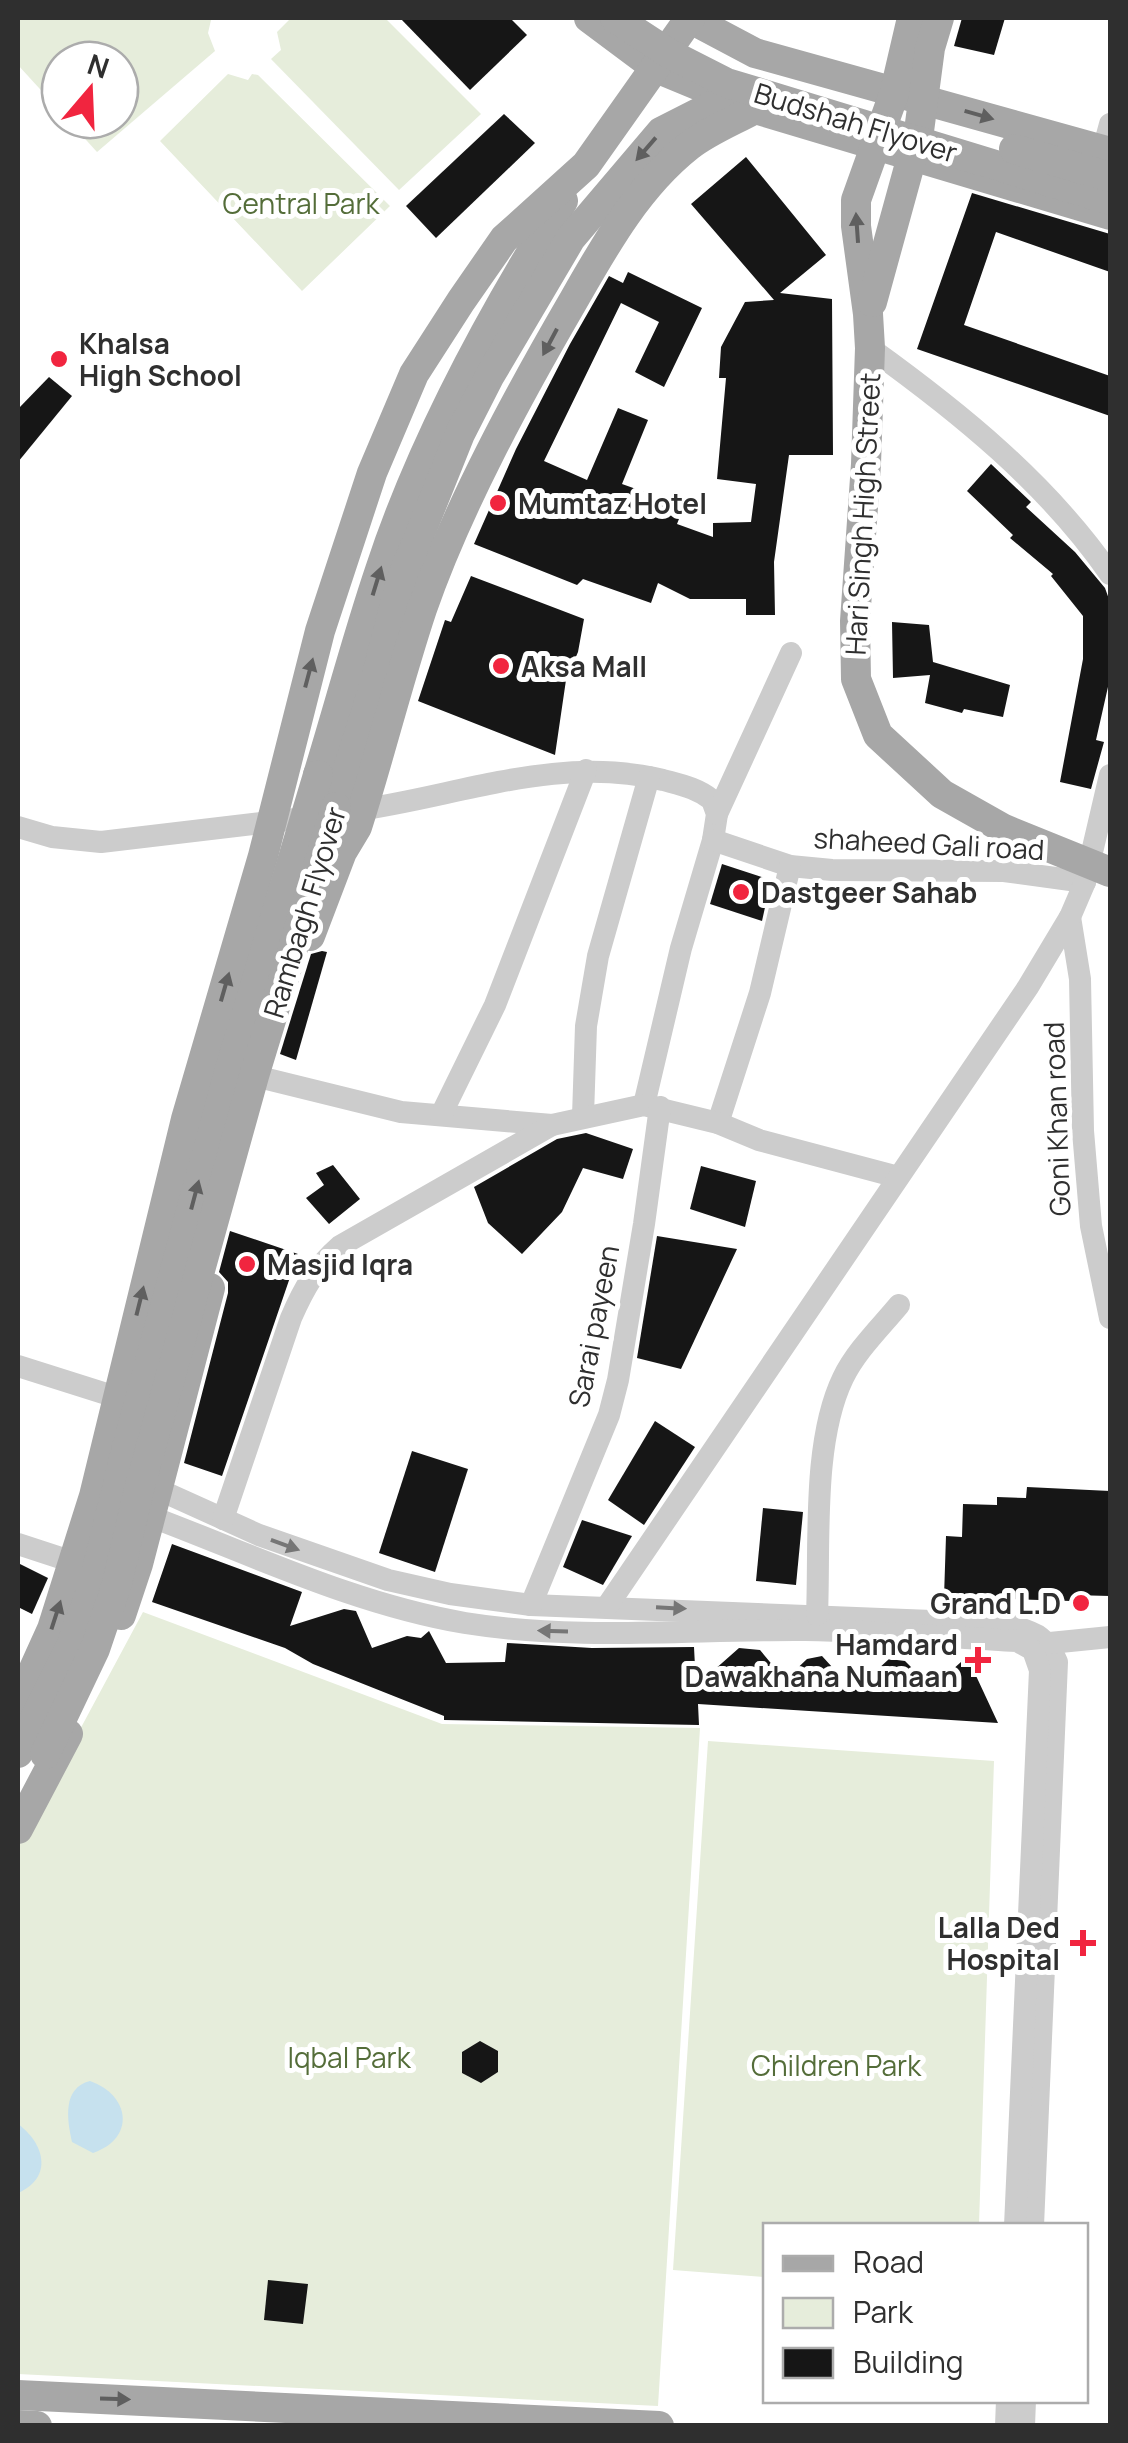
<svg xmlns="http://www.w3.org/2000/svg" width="1128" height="2443" viewBox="0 0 1128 2443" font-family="Manrope,sans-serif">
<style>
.green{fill:#e6eddb}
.water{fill:#c6e1ee}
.building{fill:#161616}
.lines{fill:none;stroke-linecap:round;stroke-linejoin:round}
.minor{stroke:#ccc;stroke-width:22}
.major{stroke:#a7a7a7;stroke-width:30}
.major-bridge{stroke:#a7a7a7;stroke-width:30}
.oneway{fill:#5f5f5f}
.oneway2{fill:#767676}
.poi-dot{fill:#f1253f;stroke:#fff;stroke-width:4}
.labels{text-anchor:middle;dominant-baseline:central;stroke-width:10;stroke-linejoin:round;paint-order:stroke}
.street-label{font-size:28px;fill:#2f2f2f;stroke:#fff}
.park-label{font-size:28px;fill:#546d39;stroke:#fff}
.poi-label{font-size:28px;font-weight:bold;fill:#2f2f2f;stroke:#fff;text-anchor:start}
</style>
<rect width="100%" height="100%" fill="#fff"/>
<!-- green -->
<g class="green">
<path d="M18,18H209L211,20L208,33L215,51L97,152L68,120H120V60H60V111L18,65Z"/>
<path d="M291,18H385L481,114L399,190L271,59L281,50L277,32Z"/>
<path d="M228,74L248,80L252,74L258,75L390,206L302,291L160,141Z"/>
<path d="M143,1612L442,1724L700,1728L658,2406L18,2374V1845Z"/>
<path d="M708,1741L994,1761L979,2225L766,2226L765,2277L673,2270Z"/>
</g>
<!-- water -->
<g class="water">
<path d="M90,2081C130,2095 136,2138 93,2153L72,2142C67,2120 62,2088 90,2081Z"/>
<path d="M18,2124C44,2143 54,2177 18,2193Z"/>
</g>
<!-- building -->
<g class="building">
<path d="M400,18H510L527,35L470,90Z"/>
<path d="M962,18H1005L994,55L954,46Z"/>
<path d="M504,114L535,143L436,238L406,206Z"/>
<path d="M746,157L826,255L780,293L832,299L833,455H789L774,562L775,615H746V599H690L658,583L651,603L583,579L577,585L474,544L516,449L570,344L609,276L623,283L628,272L702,308L664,387L635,372L659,322L621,303L544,461L587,480L618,408L648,420L622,484L684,506L677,524L713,537V523L751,522L756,484L717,479L726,378H719L721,347L745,302L774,300L691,204Z"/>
<path d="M972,193L1110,234V272L996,232L964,325L1110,376V416L917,349Z"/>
<path d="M49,377L72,396L18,462V409Z"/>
<path d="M991,464L1031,502L1026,507L1075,552L1105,588L1110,602V678L1096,740L1104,742L1091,789L1060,782L1083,659V616L1051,576L1053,574L1010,538L1013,535L967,491Z"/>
<path d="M471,576L584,619L578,652L566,680L555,755L418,701L445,620L451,622Z"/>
<path d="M892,622L929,625L933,662L1010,685L1003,717L964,709L962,713L925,703L930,675L893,678Z"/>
<path d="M722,864L771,880L762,921L710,904Z"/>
<path d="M322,951L327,952L296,1060L280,1054L311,954Z"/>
<path d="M586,1133L633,1149L623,1179L583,1168L562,1212L522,1254L488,1223L474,1187L557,1139Z"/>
<path d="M333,1165L360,1199L329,1224L306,1198L324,1185L316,1173Z"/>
<path d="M701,1166L756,1181L745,1227L690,1209Z"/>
<path d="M230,1231L298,1254L222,1476L184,1463L228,1293V1282L219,1272Z"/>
<path d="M657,1236L737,1249L681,1369L637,1358Z"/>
<path d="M655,1421L695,1447L644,1525L608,1500Z"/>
<path d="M412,1451L468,1469L435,1572L379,1553Z"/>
<path d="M1027,1487L1110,1491V1596L1072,1595L1071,1601L944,1597L946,1536L962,1537L963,1504L997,1505V1497L1026,1498Z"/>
<path d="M763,1508L803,1512L796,1585L756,1581Z"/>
<path d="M582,1520L632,1536L603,1585L563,1567Z"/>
<path d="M172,1544L302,1592L290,1626L344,1609L356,1611L372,1648L407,1636L421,1638L429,1631L446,1663L505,1662L507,1643L592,1648L694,1647L696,1686L739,1648L760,1650L785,1680L807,1659L822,1656L854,1691L889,1659L905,1661L932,1688L961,1662L971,1665L998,1723L698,1704L699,1725L444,1720V1716L313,1664L285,1648L152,1602Z"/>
<path d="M18,1563L48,1578L32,1614L18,1607Z"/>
<path d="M480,2041L498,2051V2072L481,2083L462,2073V2052Z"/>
<path d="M268,2280L308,2284L303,2324L264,2320Z"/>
</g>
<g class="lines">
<!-- minor -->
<g class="minor">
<path d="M1103,150L1110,124"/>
<path d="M870,348C959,412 1047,483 1110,574"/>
<path d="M352,811C457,797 556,754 663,780C681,785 697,788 712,800L717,814L713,840L681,948L644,1105"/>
<path d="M717,814L791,653"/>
<path d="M18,827L52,837L101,842L321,816"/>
<path d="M713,840L790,866L832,870L1004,871L1085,882"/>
<path d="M1070,917L1080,979L1083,1131L1091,1226L1110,1318"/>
<path d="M267,1079L401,1112L552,1125"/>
<path d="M441,1115L495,1005L586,770"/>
<path d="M583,1116L586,1026L598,956L649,777"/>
<path d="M718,1123L760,993L790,866"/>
<path d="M18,1366L116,1397"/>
<path d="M144,1483L259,1535L388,1580L450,1594L531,1605L1007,1624C1034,1633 1046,1634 1057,1662L1033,2226"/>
<path d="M136,1511C245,1551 349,1603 465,1623C577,1641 692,1629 805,1630C875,1631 946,1637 1017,1641L1033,1650L1040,1670L1015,2226"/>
<path d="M223,1519L291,1318C304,1288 316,1267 340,1246L552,1125L644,1105L718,1123L759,1140L898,1177"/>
<path d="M18,1544L73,1562"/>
<path d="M531,1605L609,1415L618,1380L644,1224L660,1107"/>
<path d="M608,1605L1028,987L1070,917L1085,882L1110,775"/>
<path d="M817,1615C820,1544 812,1442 843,1378C856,1351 880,1328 899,1305"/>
<path d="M1050,1643L1110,1637"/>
<path d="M1006,2426L1007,2400"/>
<path d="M1024,2426L1025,2400"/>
</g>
<!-- major -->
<g class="major">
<path d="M589,18L656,68L755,109L1110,215"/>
<path d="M689,18L755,53L1110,152"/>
<path d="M912,18L895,91L856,200V226L868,314L870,348L866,464L855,621L856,679L878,735L942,794L1004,829L1110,872"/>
<path d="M872,302L919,131L930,48L939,18"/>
<path d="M318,775C339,707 357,638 380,570C422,442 491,315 563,201"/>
<path d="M336,807L373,690L401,581L460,434L489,377L571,238L661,132L728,98"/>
<path d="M310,936L342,852L357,827C380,755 398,681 422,609C457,508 518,396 572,303C604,247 637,187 689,146C708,131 733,121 755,109"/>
<path d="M121,1615L138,1564L210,1288"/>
<path d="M18,1704L52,1629L94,1496L186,1119L263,856L320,631L372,473L414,374L461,301L504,239L586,165L690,18"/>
<path d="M18,1829L68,1734"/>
<path d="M18,2395L659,2426"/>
<path d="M18,2425L37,2426"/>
</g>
<!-- major-bridge -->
<g class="major-bridge">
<path d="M615,18L670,54L727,83L1110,200"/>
<path d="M1014,149L1110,177"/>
<path d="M18,1753L70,1649L93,1586L130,1435L229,1072L318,775"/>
<path d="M45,1754L95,1649L116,1587L140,1486L254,1076L336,807"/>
</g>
</g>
<!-- one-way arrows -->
<defs><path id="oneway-solid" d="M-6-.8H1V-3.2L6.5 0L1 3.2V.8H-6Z" transform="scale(2.5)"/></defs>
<g class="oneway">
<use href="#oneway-solid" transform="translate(979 115) rotate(16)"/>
<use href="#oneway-solid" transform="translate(646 149) rotate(131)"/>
<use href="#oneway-solid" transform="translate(857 228) rotate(-94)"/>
<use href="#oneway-solid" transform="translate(550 342) rotate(118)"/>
<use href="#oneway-solid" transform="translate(377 581) rotate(-73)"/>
<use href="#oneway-solid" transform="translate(309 673) rotate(-75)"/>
<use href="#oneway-solid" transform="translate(225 987) rotate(-74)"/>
<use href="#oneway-solid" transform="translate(195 1195) rotate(-75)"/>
<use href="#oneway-solid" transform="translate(140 1301) rotate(-76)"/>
<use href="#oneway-solid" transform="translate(56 1615) rotate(-72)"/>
<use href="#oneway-solid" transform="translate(115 2399) rotate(2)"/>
</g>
<g class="oneway2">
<use href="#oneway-solid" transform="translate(285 1545) rotate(20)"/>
<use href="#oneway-solid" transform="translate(671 1608) rotate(3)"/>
<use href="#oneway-solid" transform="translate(553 1631) rotate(-178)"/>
</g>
<!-- markers -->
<g class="poi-dot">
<circle cx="59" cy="359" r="10"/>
<circle cx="498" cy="503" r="10"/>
<circle cx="501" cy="666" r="10"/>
<circle cx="741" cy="892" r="10"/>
<circle cx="247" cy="1264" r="10"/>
<circle cx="1081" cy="1603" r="10"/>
<path d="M973 1645h10v10h10v10h-10v10h-10v-10h-10v-10h10z"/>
<path d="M1078 1928h10v10h10v10h-10v10h-10v-10h-10v-10h10z"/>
</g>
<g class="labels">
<!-- street labels -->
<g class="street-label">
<text transform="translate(856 122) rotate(17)">Budshah Flyover</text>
<text transform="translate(862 514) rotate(-87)">Hari Singh High Street</text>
<text transform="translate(929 843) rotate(3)">shaheed Gali road</text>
<text transform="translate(304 912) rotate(-73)">Rambagh Flyover</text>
<text transform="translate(1056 1119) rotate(-92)">Goni Khan road</text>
<text transform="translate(593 1326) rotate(-79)">Sarai payeen</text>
</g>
<!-- park labels -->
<g class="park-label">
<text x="301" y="203">Central Park</text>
<text x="349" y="2057">Iqbal Park</text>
<text x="836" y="2065">Children Park</text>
</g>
<!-- poi labels -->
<g class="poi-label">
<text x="79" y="343">Khalsa<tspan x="79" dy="32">High School</tspan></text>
<text x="518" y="503">Mumtaz Hotel</text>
<text x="521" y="666">Aksa Mall</text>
<text x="761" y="892">Dastgeer Sahab</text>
<text x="267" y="1264">Masjid Iqra</text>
<text x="1061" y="1603" text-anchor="end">Grand L.D</text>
<text x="958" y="1644" text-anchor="end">Hamdard<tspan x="958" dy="32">Dawakhana Numaan</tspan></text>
<text x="1060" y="1927" text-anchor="end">Lalla Ded<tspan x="1060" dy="32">Hospital</tspan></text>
</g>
</g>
<!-- border -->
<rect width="1128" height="2443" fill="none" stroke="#2f2f2f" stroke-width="40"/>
<!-- legend -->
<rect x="763" y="2223" width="325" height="180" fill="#ffffff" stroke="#acacac" stroke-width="2.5"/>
<rect x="783" y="2256" width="50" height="15" fill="#a7a7a7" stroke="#acacac" stroke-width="2.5"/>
<text x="853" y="2273" font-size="30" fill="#2f2f2f">Road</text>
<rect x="783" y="2298" width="50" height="30" fill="#e6eddb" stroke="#acacac" stroke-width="2.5"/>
<text x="853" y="2323" font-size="30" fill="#2f2f2f">Park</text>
<rect x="783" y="2348" width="50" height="30" fill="#161616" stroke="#acacac" stroke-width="2.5"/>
<text x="853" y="2373" font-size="30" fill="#2f2f2f">Building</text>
<!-- north arrow -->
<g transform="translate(90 90) rotate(19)"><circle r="48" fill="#ffffff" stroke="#acacac" stroke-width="2.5"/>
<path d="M0-8L18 38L0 25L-18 38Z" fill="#f1253f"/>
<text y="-15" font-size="28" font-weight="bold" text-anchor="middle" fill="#2f2f2f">N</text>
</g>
</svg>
